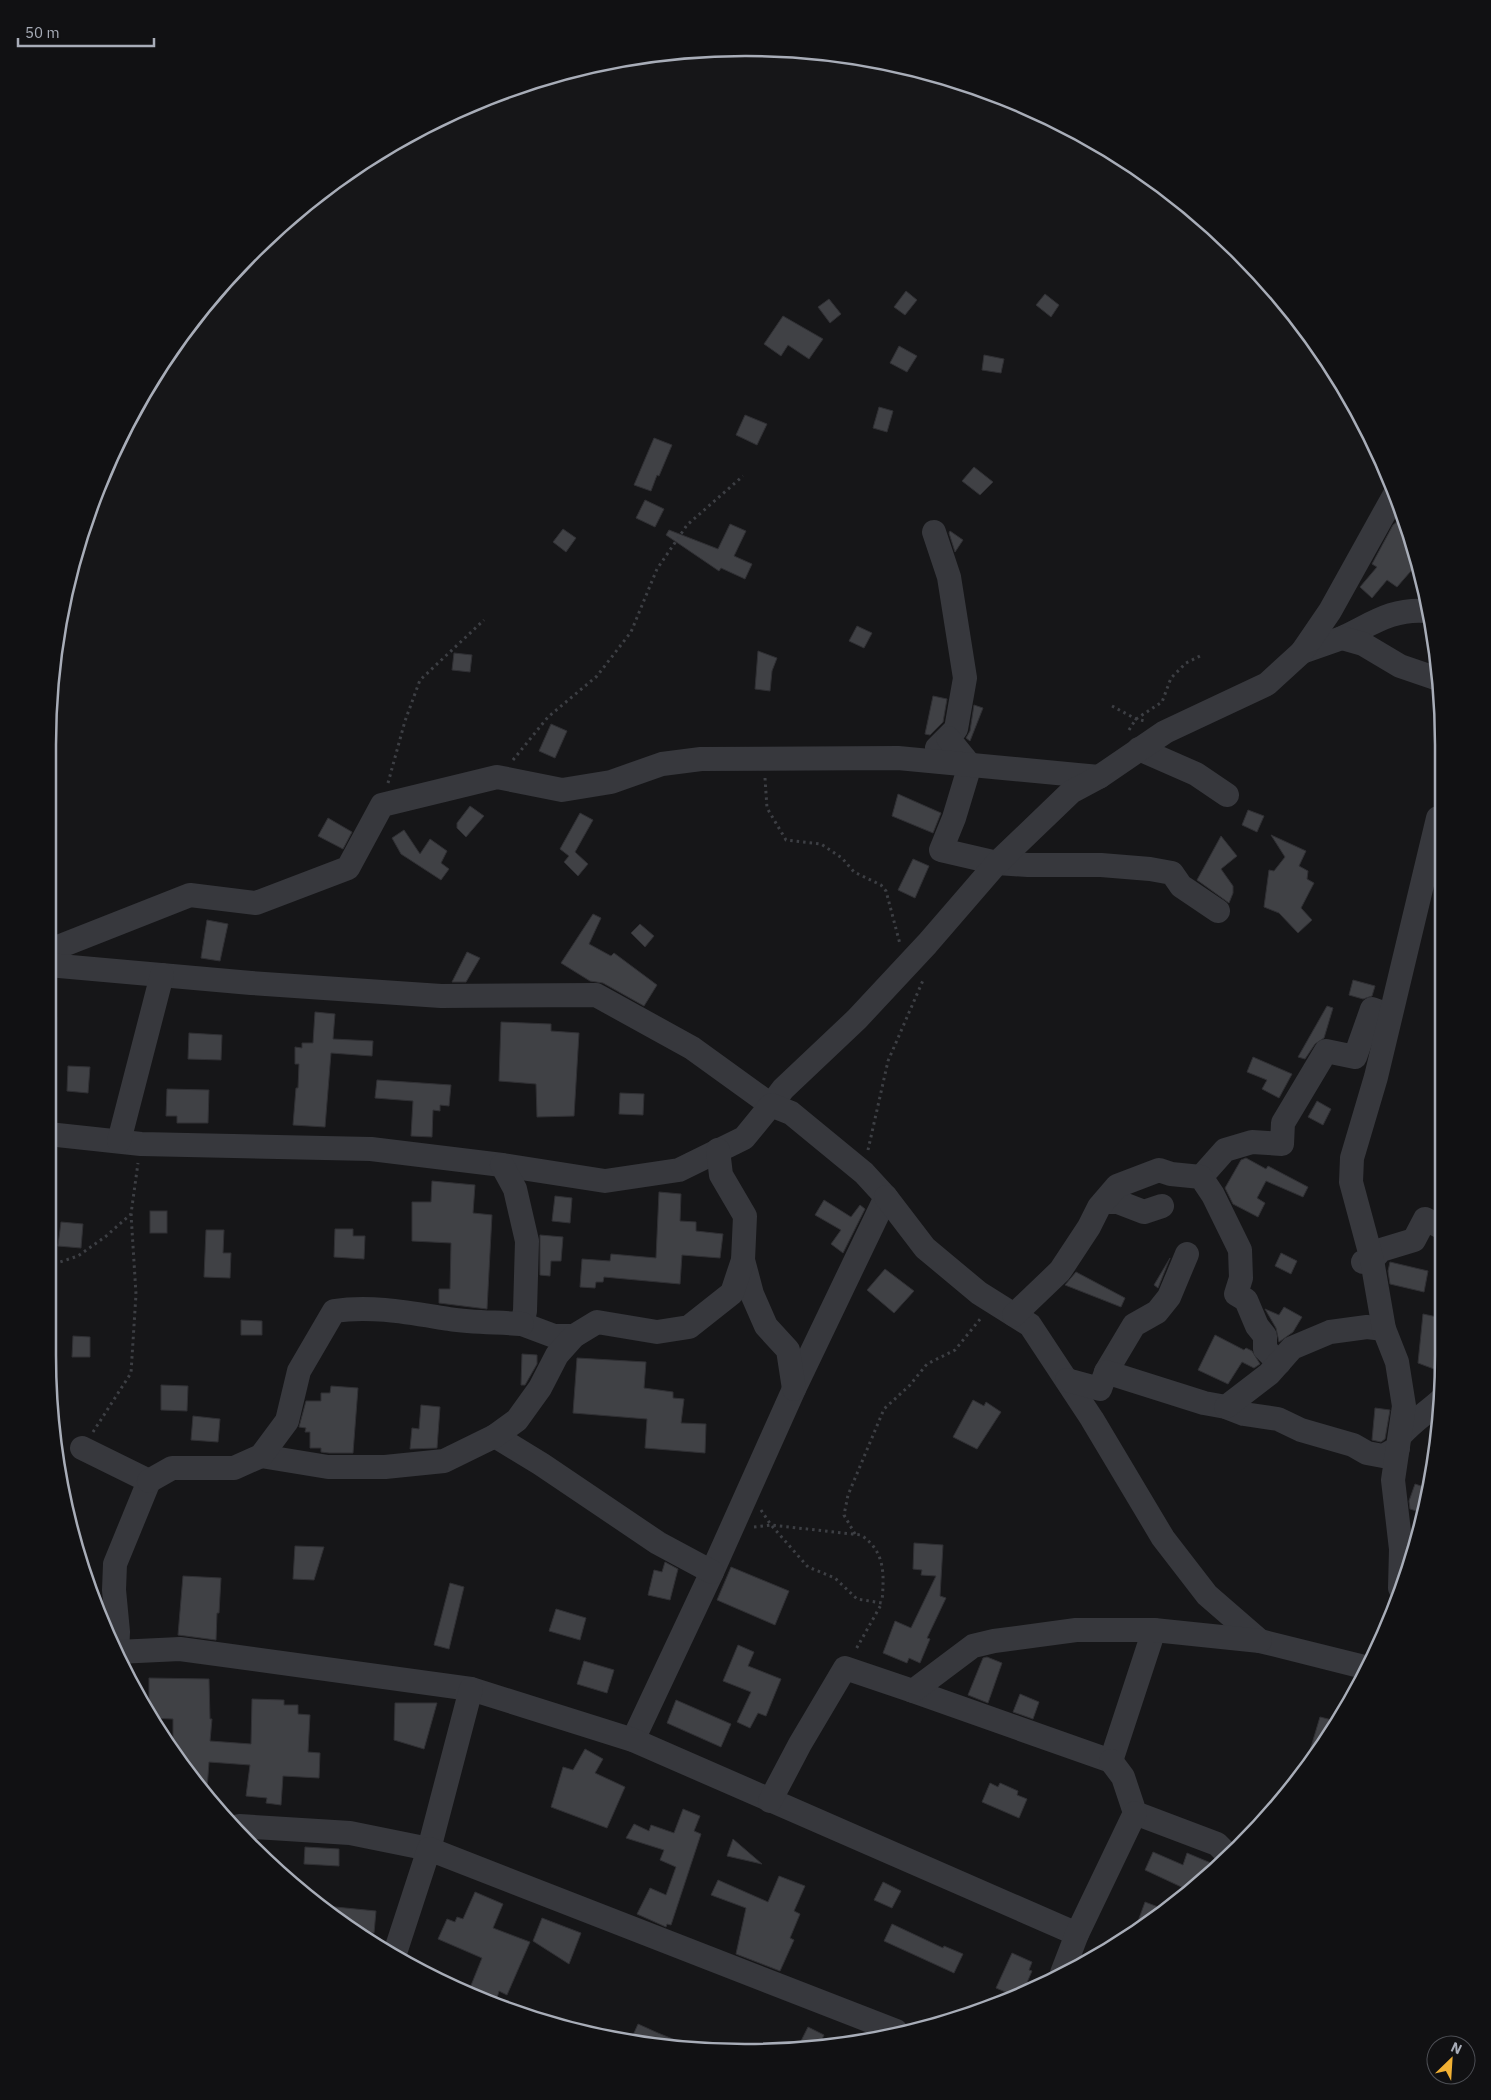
<svg xmlns="http://www.w3.org/2000/svg" width="1491" height="2100" viewBox="0 0 1491 2100" font-family="'IBM Plex Sans',sans-serif">
<style>
.building{fill:#404145;stroke:#303034}
.lines{fill:none;stroke-linecap:round;stroke-linejoin:round}
.path{stroke:#3d3f44;stroke-width:3;stroke-dasharray:2.5 4;stroke-linecap:butt}
.minor{stroke:#37383d;stroke-width:24}
.rim{fill:none;stroke:#a8adb8;stroke-width:2.5}
</style>
<rect width="100%" height="100%" fill="#161618"/>
<!-- building -->
<g class="building">
<path d="M906,291L917,300L905,315L894,307Z"/>
<path d="M1045,294L1059,305L1051,317L1036,305Z"/>
<path d="M829,299L841,314L830,323L818,307Z"/>
<path d="M783,316L823,339L809,359L788,345L781,356L764,344Z"/>
<path d="M899,346L917,356L907,372L890,363Z"/>
<path d="M984,355L1004,359L1001,373L982,370Z"/>
<path d="M879,407L893,411L887,432L873,428Z"/>
<path d="M745,415L767,424L757,445L736,435Z"/>
<path d="M654,438L672,445L659,476L657,475L651,491L634,485Z"/>
<path d="M974,467L993,482L980,495L962,481Z"/>
<path d="M645,500L664,509L655,527L636,518Z"/>
<path d="M1404,516L1417,564L1397,587L1387,580L1372,598L1360,587L1377,567L1372,564L1393,525Z"/>
<path d="M730,524L746,531L734,556L752,564L745,579L721,568L719,571L666,535L669,530L718,549Z"/>
<path d="M563,529L576,538L566,552L553,542Z"/>
<path d="M950,531L963,540L955,552L949,533Z"/>
<path d="M857,626L872,633L864,648L849,641Z"/>
<path d="M758,651L777,658L772,671L770,691L755,689Z"/>
<path d="M454,653L472,655L470,672L452,670Z"/>
<path d="M933,696L947,699L943,722L930,735L925,734Z"/>
<path d="M974,705L983,708L970,741L966,738L970,731Z"/>
<path d="M551,724L567,731L555,758L539,751Z"/>
<path d="M898,794L941,813L933,833L892,816Z"/>
<path d="M470,806L484,816L466,837L457,828V823Z"/>
<path d="M1248,810L1264,816L1257,832L1242,825Z"/>
<path d="M580,813L593,820L575,852L588,864L578,876L564,862L569,856L560,849Z"/>
<path d="M328,818L352,832L343,849L318,836Z"/>
<path d="M404,830L420,854L430,839L447,851L441,863L449,869L441,880L401,854L392,838Z"/>
<path d="M1271,835L1306,851L1299,866L1308,871L1307,879L1314,883L1301,908L1312,920L1298,933L1279,913L1264,907L1269,870L1274,871L1285,857Z"/>
<path d="M1221,836L1237,856L1221,869L1233,886V893L1229,903L1197,880Z"/>
<path d="M913,859L929,866L915,898L898,890Z"/>
<path d="M593,914L601,918L589,944L611,956L614,953L657,985L644,1006L603,983L590,981L561,963Z"/>
<path d="M207,920L228,924L220,961L201,958Z"/>
<path d="M640,924L654,936L645,947L631,933Z"/>
<path d="M467,952L480,958L466,982H452Z"/>
<path d="M1353,980L1375,986L1372,996L1363,999L1349,995Z"/>
<path d="M1327,1006L1333,1008L1324,1038L1315,1044L1305,1059L1298,1057Z"/>
<path d="M315,1012L335,1014L333,1039L373,1041L372,1056L331,1053L325,1127L293,1125L296,1088H298L299,1064H295V1047L302,1048V1043H313Z"/>
<path d="M501,1022L551,1024V1031L579,1033L574,1116L537,1117L536,1084L499,1081Z"/>
<path d="M189,1033L222,1035L221,1060L188,1059Z"/>
<path d="M1253,1057L1292,1074L1279,1098L1262,1089L1267,1080L1247,1072Z"/>
<path d="M68,1066L90,1067L88,1093L67,1091Z"/>
<path d="M377,1080L451,1085L449,1106L440,1105V1111L433,1110L432,1137L411,1136L413,1101L375,1098Z"/>
<path d="M167,1089L209,1090L208,1123H177V1116H166Z"/>
<path d="M620,1093L644,1094L643,1115L619,1114Z"/>
<path d="M1317,1101L1331,1109L1323,1125L1308,1117Z"/>
<path d="M1246,1158L1266,1169L1268,1166L1308,1187L1303,1197L1266,1181L1257,1198L1265,1203L1258,1217L1233,1204L1225,1188L1241,1160Z"/>
<path d="M432,1181L475,1185L473,1213L492,1215L487,1309L439,1303V1289H450L451,1243L412,1241V1202H431Z"/>
<path d="M659,1192L681,1194L680,1221L696,1222V1231L723,1234L720,1258L682,1255L680,1284L604,1277L603,1282H596L595,1288L580,1287L582,1259L610,1261L611,1254L656,1258Z"/>
<path d="M555,1196L572,1198L570,1223L552,1221Z"/>
<path d="M824,1200L851,1217L860,1205L865,1209L843,1253L831,1244L841,1230L815,1215Z"/>
<rect x="150" y="1211" width="17" height="22"/>
<path d="M61,1222L83,1224L81,1248L58,1246Z"/>
<path d="M335,1229H353V1236H365L364,1259L334,1257Z"/>
<path d="M206,1230H224L223,1253H231L230,1278L204,1277Z"/>
<path d="M540,1235L563,1237L561,1261H551L550,1276L540,1275Z"/>
<path d="M1281,1253L1297,1261L1291,1274L1275,1266Z"/>
<path d="M1170,1258L1158,1288L1154,1285Z"/>
<path d="M1390,1262L1428,1271L1424,1292L1390,1284L1388,1271Z"/>
<path d="M885,1269L914,1291L894,1313L867,1290Z"/>
<path d="M1076,1272L1125,1298L1121,1307L1065,1285Z"/>
<path d="M1284,1307L1302,1317L1293,1332L1279,1342L1276,1328L1265,1309L1279,1315Z"/>
<path d="M1423,1314L1442,1318V1372L1418,1363Z"/>
<path d="M241,1320L262,1321V1335H241Z"/>
<path d="M1215,1335L1244,1350L1246,1348L1252,1351L1260,1364L1254,1368L1242,1362L1228,1384L1198,1370Z"/>
<path d="M73,1336L90,1337V1357H72Z"/>
<path d="M522,1354L537,1355V1364L525,1385H521Z"/>
<path d="M577,1358L646,1362L644,1388L673,1392V1398L684,1399L681,1423L706,1424L705,1453L645,1448L647,1419L573,1413Z"/>
<path d="M161,1385L188,1386L187,1411L161,1410Z"/>
<path d="M331,1386L358,1388L353,1453H329L321,1452V1448H310V1432H305L306,1428L299,1427L306,1401H321V1393H330Z"/>
<path d="M973,1400L984,1406L986,1402L1001,1412L977,1449L953,1437Z"/>
<path d="M421,1405L440,1407L437,1448L410,1449L412,1428L419,1429Z"/>
<path d="M1375,1408L1390,1410L1385,1439L1381,1442L1372,1440Z"/>
<path d="M193,1416L220,1419L218,1442L191,1440Z"/>
<path d="M1415,1484L1427,1488L1423,1513L1410,1509L1409,1501Z"/>
<path d="M914,1543L943,1545L940,1596L946,1598L927,1638L930,1639L920,1663L909,1658L907,1663L883,1653L895,1621L911,1628L936,1576L921,1575L922,1570L913,1569Z"/>
<path d="M295,1546L324,1547L314,1580L293,1579Z"/>
<path d="M665,1562L678,1569L670,1600L648,1595L654,1570L662,1572Z"/>
<path d="M731,1567L789,1591L775,1625L717,1600Z"/>
<path d="M183,1576L221,1578L219,1613H217L216,1640L178,1635Z"/>
<path d="M450,1583L464,1587L449,1649L434,1645Z"/>
<path d="M556,1609L586,1618L580,1640L549,1631Z"/>
<path d="M738,1645L754,1652L748,1666L781,1679L766,1716L758,1713L750,1728L737,1722L751,1692L723,1681Z"/>
<path d="M987,1657L1002,1663L988,1703L968,1695L983,1658Z"/>
<path d="M584,1661L614,1670L607,1693L577,1684Z"/>
<path d="M149,1678L209,1679L210,1719H212L210,1741L251,1744L252,1699L284,1700V1705H298V1714L310,1715L308,1752L320,1753L319,1778L283,1776L281,1805L266,1803L267,1798L246,1796L250,1765L209,1762L207,1790L173,1751V1719L152,1718L143,1700L149,1701Z"/>
<path d="M1020,1694L1039,1702L1033,1719L1013,1712Z"/>
<path d="M676,1700L731,1724L721,1747L667,1723Z"/>
<path d="M395,1703H437L424,1749L394,1740Z"/>
<path d="M1320,1717L1336,1721L1312,1759L1308,1757Z"/>
<path d="M585,1749L603,1759L595,1773L625,1787L607,1828L551,1807L563,1767L573,1770Z"/>
<path d="M990,1783L998,1787L1000,1783L1018,1791L1017,1795L1027,1799L1019,1818L982,1802Z"/>
<path d="M683,1809L700,1816L694,1831L701,1834L671,1925L667,1924L666,1927L637,1914L650,1888L666,1895L676,1867L660,1860L664,1850L626,1838L634,1824L649,1831L651,1825L674,1833Z"/>
<path d="M733,1839L762,1864L727,1856Z"/>
<path d="M305,1847L339,1849V1866L304,1864Z"/>
<path d="M1153,1852L1183,1865L1187,1853L1218,1866L1206,1879L1190,1891L1145,1870Z"/>
<path d="M779,1876L805,1886L794,1911L800,1914L790,1938L794,1940L780,1971L736,1954L746,1908L711,1895L718,1880L768,1902Z"/>
<path d="M883,1882L901,1891L892,1908L874,1900Z"/>
<path d="M475,1892L503,1904L493,1928L530,1942L507,1995L499,1991L497,1998L470,1988L482,1958L438,1939L447,1919L455,1922L457,1917L463,1919Z"/>
<path d="M1145,1902L1166,1910L1133,1935Z"/>
<path d="M325,1906L376,1911L374,1933L364,1932Z"/>
<path d="M542,1918L581,1933L569,1964L533,1941Z"/>
<path d="M892,1924L943,1948L944,1946L963,1954L954,1973L884,1941Z"/>
<path d="M1012,1953L1032,1962L1029,1970L1032,1971L1022,1994L1017,1997L996,1988Z"/>
<path d="M638,2024L658,2033L690,2046H654L630,2042Z"/>
<path d="M808,2027L824,2035L818,2047H798Z"/>
</g>
<g class="lines">
<!-- path -->
<g class="path">
<path d="M1112,706L1136,719L1145,721"/>
<path d="M1129,730L1136,719L1162,702L1171,678L1186,663L1200,656"/>
<path d="M513,760L548,717L597,676L631,632L657,569L687,525L743,476"/>
<path d="M765,778L767,808L786,840L821,844L842,858L854,872L881,885L886,891L900,944"/>
<path d="M388,783L405,721L420,680L484,620"/>
<path d="M868,1150L888,1061L924,978"/>
<path d="M48,1266L78,1256L105,1237L131,1214L138,1163"/>
<path d="M93,1432L131,1373L136,1294L131,1214"/>
<path d="M761,1510L771,1525L808,1567L835,1578L857,1599L882,1603L855,1651"/>
<path d="M754,1527L771,1525L861,1535C886,1552 884,1575 882,1602"/>
<path d="M855,1534L844,1515L848,1495L884,1409L910,1385L927,1364L955,1350L981,1318"/>
</g>
<!-- minor -->
<g class="minor">
<path d="M934,532L949,577L965,678L956,729L937,748"/>
<path d="M1342,638C1372,624 1392,608 1427,611"/>
<path d="M1302,652L1342,638L1363,644L1400,666L1438,679"/>
<path d="M948,738L970,765L954,818L941,850L997,863L1028,865H1101L1150,869L1172,873L1181,886L1218,911"/>
<path d="M1139,749L1196,774L1227,795"/>
<path d="M48,951L190,895L256,903L348,868L382,805L497,777L562,790L611,782L662,764L701,759L898,758L1099,777"/>
<path d="M48,965L251,983L441,996L596,995L692,1048L771,1105L783,1089L857,1019L927,944L997,863L1071,792L1099,777L1165,732L1267,684L1302,652L1330,611L1395,494"/>
<path d="M48,1134L141,1144L371,1149L502,1165L605,1181L679,1170L744,1138L771,1105L791,1113L864,1173L886,1197L794,1389L712,1572L633,1740"/>
<path d="M119,1141L162,975"/>
<path d="M502,1165L515,1189L527,1241L525,1311L522,1324L554,1336H574"/>
<path d="M1201,1177L1225,1150L1252,1142L1282,1144L1283,1123L1326,1051L1355,1057L1372,1009L1389,1015"/>
<path d="M886,1197L925,1248L979,1293L1030,1325L1092,1419L1163,1538L1207,1595L1260,1641L1368,1668"/>
<path d="M1104,1202H1118L1144,1212L1162,1206"/>
<path d="M743,1260L752,1294L766,1326L788,1350L794,1389"/>
<path d="M1363,1262L1372,1260L1381,1250L1414,1240L1425,1219L1441,1227"/>
<path d="M1014,1315L1060,1271L1089,1227L1099,1207L1117,1186L1159,1170L1171,1174L1201,1177L1213,1195L1240,1250L1241,1278L1236,1294L1246,1300L1257,1326L1265,1336V1349L1279,1363"/>
<path d="M1106,1372L1134,1325L1157,1312L1169,1297L1187,1254"/>
<path d="M1067,1380L1100,1389L1106,1372L1204,1403L1226,1407L1244,1414L1278,1419L1301,1430L1353,1445L1367,1453L1383,1456L1398,1448"/>
<path d="M1226,1407L1269,1374L1292,1348L1330,1332L1367,1327L1384,1329"/>
<path d="M495,1436L541,1464L658,1543L712,1572"/>
<path d="M1400,1436C1413,1421 1428,1412 1442,1399"/>
<path d="M82,1448L149,1481L115,1564L114,1590L118,1632L117,1653"/>
<path d="M261,1456L328,1467H385L444,1461L495,1436L517,1420L540,1388L557,1355L574,1336L597,1322L657,1332L689,1327L732,1293L743,1260L745,1216L721,1175L718,1150"/>
<path d="M149,1481L172,1468H234L261,1456L287,1421L299,1371L334,1311C372,1305 411,1313 449,1319C473,1323 498,1322 522,1324"/>
<path d="M1400,1588L1401,1549L1393,1480L1404,1406L1397,1362L1384,1329L1372,1260L1351,1182L1352,1158L1376,1077L1438,818"/>
<path d="M117,1652L180,1649L471,1689L633,1740L1077,1934"/>
<path d="M913,1691L1111,1761L1154,1630"/>
<path d="M1111,1761L1123,1777L1135,1813L1217,1844L1228,1855"/>
<path d="M770,1801L800,1744L845,1668L913,1691L973,1646L994,1641L1076,1630H1154L1260,1641"/>
<path d="M239,1826L350,1833L429,1849L471,1689"/>
<path d="M395,1953L429,1849L896,2031"/>
<path d="M1062,1973L1077,1934L1135,1813"/>
</g>
</g>
<!-- crop -->
<path d="M0 0H1491V2100H0ZM745 56H746A689 689 0 0 1 1435 745V1355A689 689 0 0 1 746 2044H745A689 689 0 0 1 56 1355V745A689 689 0 0 1 745 56Z" fill="#111113" fill-rule="evenodd"/>
<path class="rim" d="M745 56H746A689 689 0 0 1 1435 745V1355A689 689 0 0 1 746 2044H745A689 689 0 0 1 56 1355V745A689 689 0 0 1 745 56Z"/>
<!-- north arrow -->
<g transform="translate(1451 2060) rotate(25)"><circle r="24" fill="#111113" stroke="#4d4f55"/>
<path d="M0-4L9 19L0 12L-9 19Z" fill="#f2b134"/>
<text y="-8" font-size="14" font-weight="bold" text-anchor="middle" fill="#a8adb8">N</text>
</g>
<!-- scale -->
<path d="M18 38v8h136v-8" fill="none" stroke="#a8adb8" stroke-width="2.5"/>
<text x="25" y="38" font-size="15" fill="#a8adb8" stroke="#111113" stroke-width="4" paint-order="stroke">50 m</text>
</svg>
